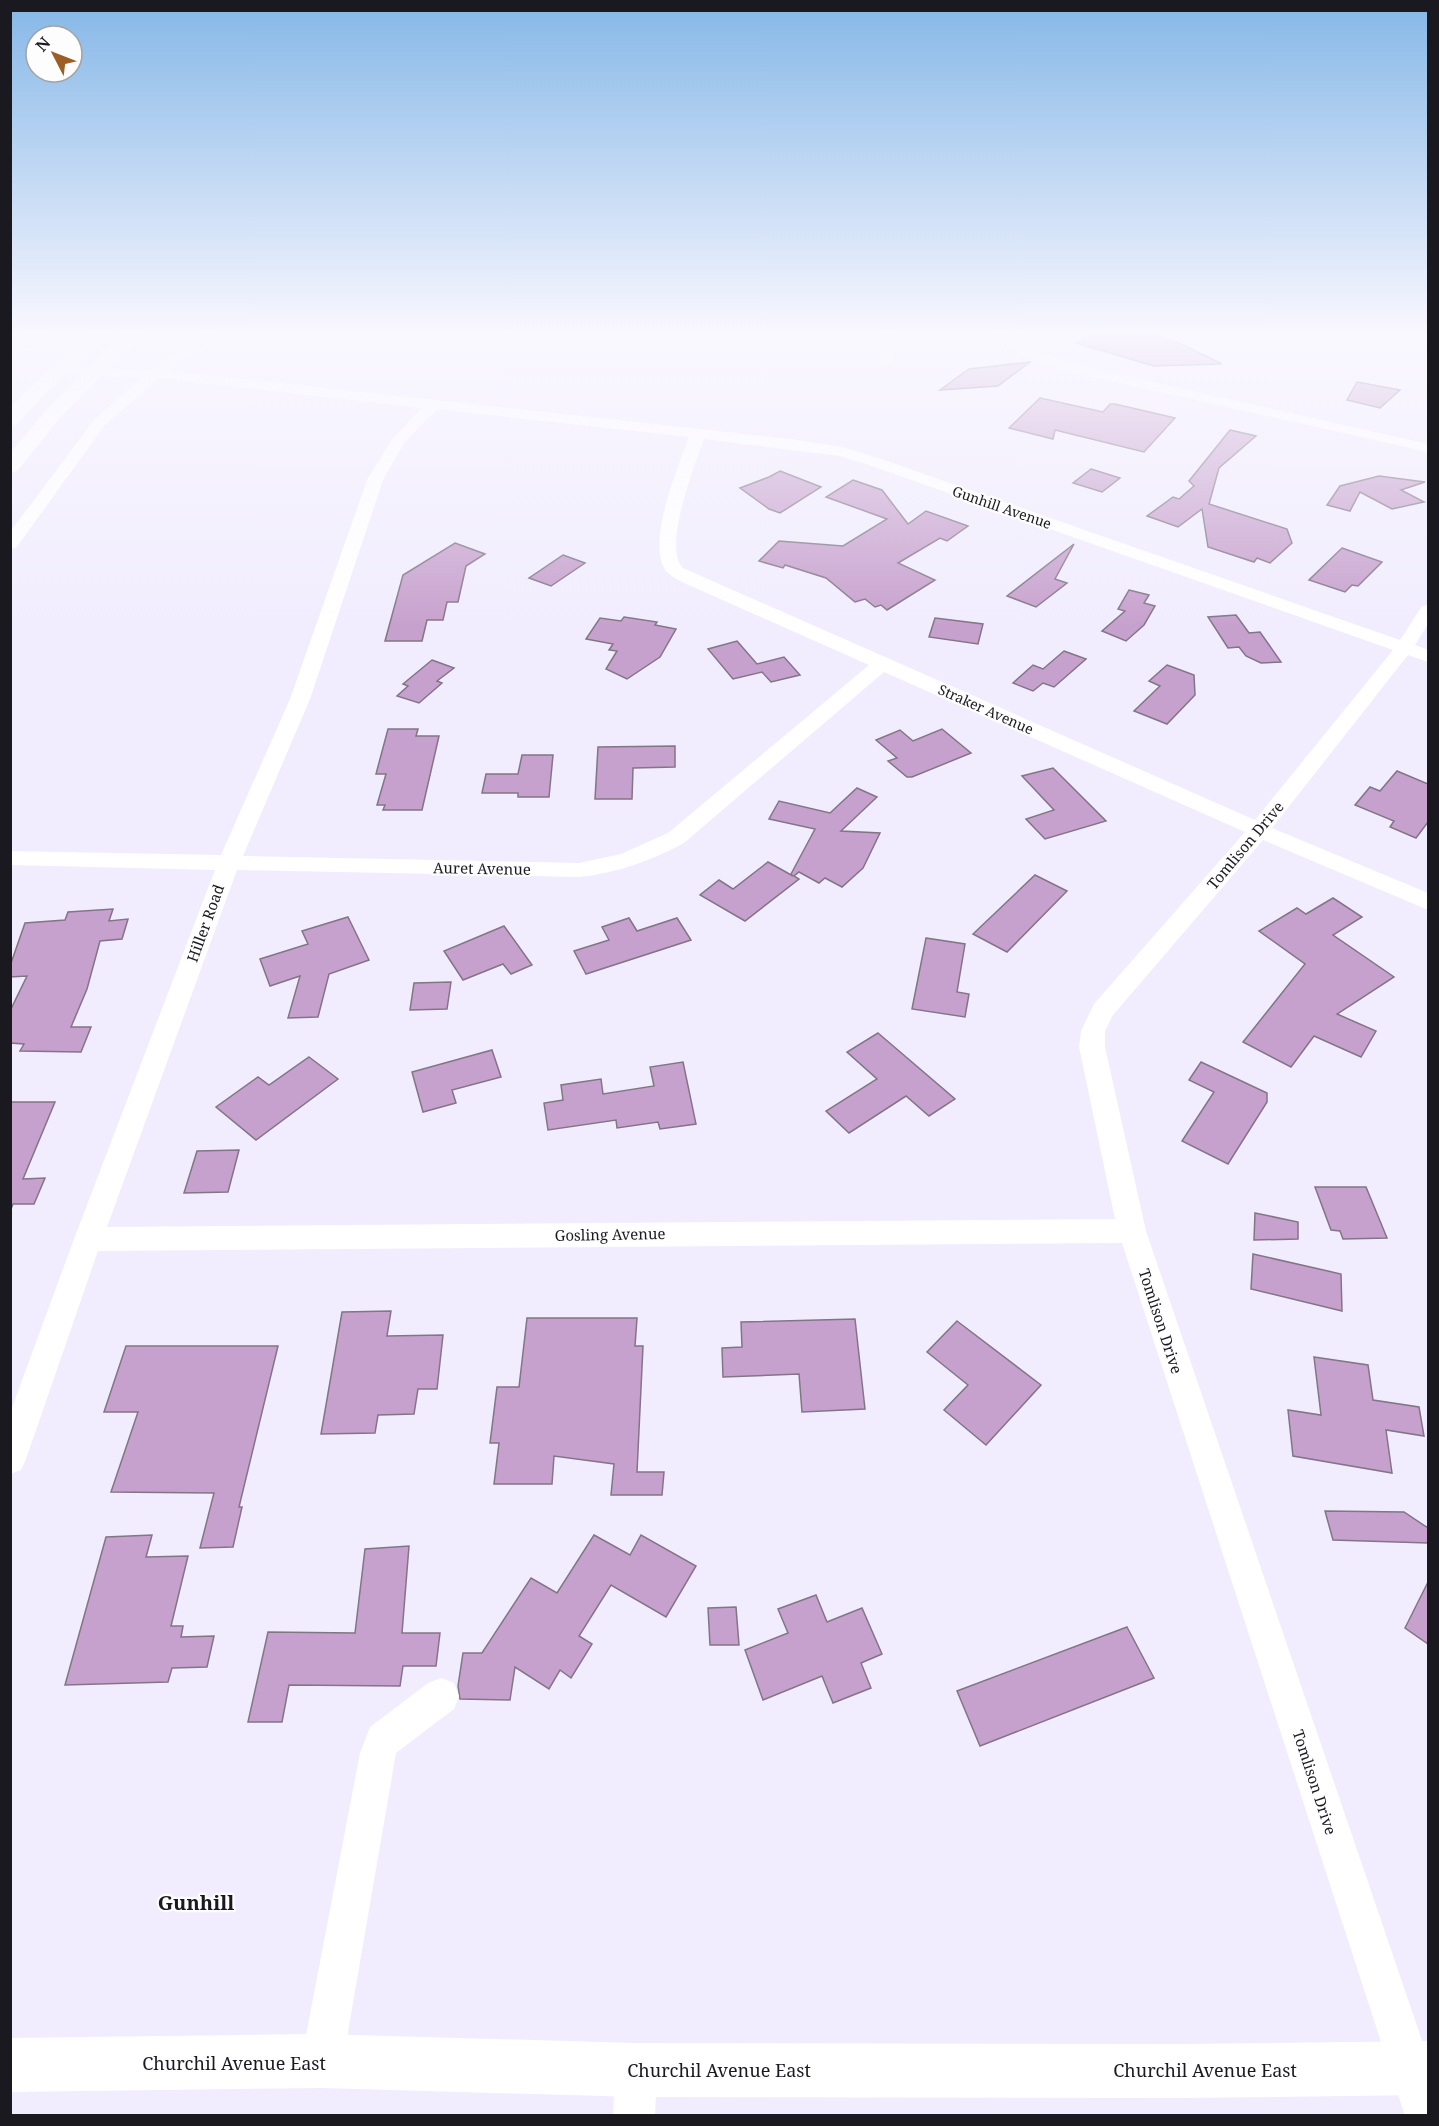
<svg xmlns="http://www.w3.org/2000/svg" width="1439" height="2126" viewBox="0 0 1439 2126" font-family="'Noto Serif',serif">
<style>
.building{fill:#c7a1cd;stroke:#827585;stroke-width:1.5}
.lines{fill:none;stroke-linecap:round;stroke-linejoin:round}
.minor{fill:#fff;fill-rule:evenodd}
.major{fill:#fff;fill-rule:evenodd}
.labels{text-anchor:middle;dominant-baseline:central;stroke-width:4.5;stroke-linejoin:round;paint-order:stroke}
.far-street-label{font-size:14px;fill:#1b1920;stroke:#fdfdfd}
.street-label{font-size:15px;fill:#1b1920;stroke:#fdfdfd}
.near-street-label{font-size:18px;fill:#1b1920;stroke:#fdfdfd}
.near-neighbourhood-label{font-size:20px;font-weight:bold;fill:#1b1920;stroke:#fdfdfd}
</style>
<rect width="100%" height="100%" fill="#f1edfe"/>
<!-- building -->
<g class="building">
<path d="M1100,330H1136L1177,342L1222,364L1154,366L1076,343Z"/>
<path d="M1030,362L998,386L940,390L969,369Z"/>
<path d="M1357,382L1400,390L1380,408L1347,400Z"/>
<path d="M1040,398L1103,412L1110,404H1115L1175,418L1144,452L1055,430L1053,439L1009,428Z"/>
<path d="M1230,430L1256,436L1219,468L1209,504L1287,529L1292,543L1270,563L1257,558L1254,562L1208,547L1202,509L1178,527L1147,516L1173,497L1179,499L1194,486L1189,481Z"/>
<path d="M1091,469L1120,478L1102,492L1073,483Z"/>
<path d="M780,471L821,487L780,513L769,509L740,488L769,477Z"/>
<path d="M1379,476L1425,482L1401,490L1424,502L1392,509L1360,492L1350,511L1327,505L1340,486Z"/>
<path d="M853,480L882,490L908,524L926,511L968,526L947,541L940,538L898,563L935,580L887,610L881,605L875,607L865,599L855,602L826,578L785,565L783,568L759,561L779,541L843,546L887,519L826,497Z"/>
<path d="M455,543L485,554L466,566L458,602H447L443,620H427L422,641H385L403,575Z"/>
<path d="M1074,544L1055,579L1067,583L1036,607L1007,596Z"/>
<path d="M1342,548L1382,562L1358,586L1352,585L1345,592L1309,580Z"/>
<path d="M563,555L585,563L551,586L529,578Z"/>
<path d="M1129,590L1149,595L1144,603L1155,606L1144,625L1126,641L1102,631L1125,611L1118,609Z"/>
<path d="M1236,615L1249,633L1260,632L1281,662L1261,663L1246,656L1239,647L1228,648L1208,617Z"/>
<path d="M624,617L657,622L655,625L676,629L660,657L627,679L606,669L617,651L609,650L613,644L586,639L600,618L621,621Z"/>
<path d="M935,618L983,624L978,644L929,637Z"/>
<path d="M737,641L757,664L784,657L800,675L771,682L762,672L733,679L708,649Z"/>
<path d="M1064,651L1086,659L1054,687L1043,683L1033,691L1013,683L1033,665L1043,669Z"/>
<path d="M432,660L454,668L437,681L442,683L419,703L397,696L408,686L403,684Z"/>
<path d="M1167,665L1194,675L1195,695L1167,724L1134,711L1160,686L1149,681Z"/>
<path d="M388,729H418L416,736H439L422,810H383L385,805H377L386,774H376Z"/>
<path d="M942,729L971,753L912,777H907L888,761L897,758L876,740L900,730L913,741Z"/>
<path d="M675,746V767L633,768L632,799H595L598,747Z"/>
<path d="M522,755H553L549,797H518V793H482L486,774H518Z"/>
<path d="M1053,768L1106,821L1045,839L1026,819L1054,810L1022,776Z"/>
<path d="M1397,771L1428,784V822L1416,838L1390,827L1394,821L1355,805L1370,787L1380,791Z"/>
<path d="M857,788L877,797L841,831L880,833L863,868L842,887L825,878L819,883L799,872L794,876L799,879L745,921L700,895L719,880L733,889L768,862L793,876L791,874L815,829L769,819L779,801L830,813Z"/>
<path d="M1035,875L1067,891L1007,952L973,934Z"/>
<path d="M1333,898L1362,917L1333,935L1394,977L1337,1014L1376,1031L1361,1057L1314,1036L1291,1067L1243,1042L1305,964L1259,931L1297,908L1306,914Z"/>
<path d="M113,909L109,921L128,919L122,939L100,941L87,989L71,1027H91L81,1052L20,1051L24,1044L10,1043V1011L27,976L10,977V966L25,923L65,920L68,912Z"/>
<path d="M348,917L369,960L329,974L318,1017L288,1018L300,976L270,986L260,959L308,944L302,931Z"/>
<path d="M629,918L637,931L677,918L691,940L586,974L574,951L609,940L602,927Z"/>
<path d="M504,926L532,965L511,974L503,964L463,980L444,951Z"/>
<path d="M926,938L965,944L957,992L969,994L965,1017L912,1009Z"/>
<path d="M451,982L447,1009L410,1010L414,983Z"/>
<path d="M878,1033L955,1099L929,1116L906,1096L849,1133L826,1111L877,1079L847,1052Z"/>
<path d="M492,1050L501,1077L452,1090L456,1103L423,1112L412,1072Z"/>
<path d="M309,1057L338,1079L256,1140L216,1107L258,1077L269,1085Z"/>
<path d="M683,1062L696,1124L660,1129L658,1122L617,1128L616,1120L548,1130L544,1103L563,1100L561,1085L601,1079L603,1094L654,1086L650,1067Z"/>
<path d="M1201,1062L1267,1093V1102L1228,1164L1182,1141L1214,1092L1189,1080Z"/>
<path d="M10,1102H55L23,1179L45,1178L34,1204H13L11,1209Z"/>
<path d="M239,1150L228,1192L184,1193L197,1151Z"/>
<path d="M1315,1187H1366L1387,1238L1343,1239L1340,1231L1331,1230Z"/>
<path d="M1255,1213L1298,1222V1239L1254,1240Z"/>
<path d="M1253,1254L1341,1274L1342,1311L1251,1289Z"/>
<path d="M391,1311L387,1336L443,1335L437,1389H418L414,1414L378,1415L375,1433L321,1434L342,1312Z"/>
<path d="M527,1318H637L635,1346H643L637,1472H664L662,1495H611L614,1464L554,1456L552,1484H494L499,1443H490L497,1387H519Z"/>
<path d="M855,1319L865,1409L802,1412L799,1374L723,1377L722,1348L742,1347L741,1322Z"/>
<path d="M957,1321L1041,1385L986,1445L944,1410L968,1385L927,1352Z"/>
<path d="M126,1346H278L239,1507H242L233,1547L200,1548L214,1493L111,1492L138,1412H104Z"/>
<path d="M1314,1357L1368,1365L1373,1400L1419,1407L1424,1436L1386,1430L1392,1473L1293,1456L1288,1410L1321,1415Z"/>
<path d="M1325,1511L1404,1512L1428,1528V1543L1333,1540Z"/>
<path d="M152,1535L146,1557L188,1556L171,1626H183L181,1637L214,1636L207,1667L172,1668L168,1682L65,1685L106,1537Z"/>
<path d="M594,1535L630,1555L641,1535L696,1566L666,1617L611,1585L579,1636L592,1644L571,1678L560,1670L549,1689L515,1667L510,1700L460,1699L458,1686L463,1653H482L531,1578L557,1593Z"/>
<path d="M409,1546L402,1633H440L436,1666H403L400,1686L289,1685L282,1722H248L268,1632L355,1633L365,1549Z"/>
<path d="M1428,1582V1644L1405,1628Z"/>
<path d="M816,1595L827,1622L862,1608L882,1654L861,1663L871,1688L833,1703L822,1676L763,1700L745,1650L788,1633L778,1609Z"/>
<path d="M736,1607L739,1645H710L708,1608Z"/>
<path d="M1127,1627L1154,1678L980,1746L957,1691Z"/>
</g>
<g class="lines">
<!-- minor -->
<g class="minor">
<path d="M33,330H48L10,357V346Z"/>
<path d="M204,330H219L168,371L791,439L842,447L881,459L1400,640L1422,606L1428,605V624L1415,645L1428,650V662L1408,655L1272,828L1428,893V910L1263,840L1113,1015L1105,1031V1047L1146,1231L1428,2058V2116H1405L1122,1243L98,1251L26,1459L21,1470L10,1474V1413L74,1239L215,870L10,865V851L221,855L290,699L367,480L393,438L422,408L159,378L105,425L16,548L10,549V532L95,419L142,378L60,374L53,370L55,367L152,370ZM437,409L689,437C678,468 648,537 664,568C667,574 675,578 682,582L869,665L668,833L621,854L579,863L243,856L310,699L383,480L404,443ZM704,439L840,456L869,465L1393,650L1255,820L683,568C662,548 695,464 704,439ZM884,672L1245,832L1094,1004L1081,1031L1079,1047L1115,1219L107,1227L237,870L579,877C617,873 651,861 684,843Z"/>
<path d="M882,330H896L893,361L886,365L879,361Z"/>
<path d="M980,330H996L1039,352L1071,364L1428,444V452L1062,370L1029,358Z"/>
<path d="M441,1678L454,1683L459,1696L454,1709L396,1753L343,2061L337,2076L322,2082L307,2076L301,2061L360,1753L370,1727L428,1683Z"/>
<path d="M636,2049L651,2055L657,2070L655,2116H613L615,2070L621,2055Z"/>
</g>
<!-- major -->
<g class="major">
<path d="M95,330H114L45,394L17,424L10,426V408L31,386Z"/>
<path d="M128,330H146L60,418L17,471L10,473V453L46,410Z"/>
<path d="M322,2034L636,2043L1179,2044L1428,2041V2095L1179,2098L636,2097L322,2088L10,2092V2038Z"/>
</g>
</g>
<!-- sky -->
<linearGradient id="sky" x2="0" y2="1"><stop stop-color="#85b7e7"/><stop offset="0.53" stop-color="#f9f7ff"/><stop offset="1" stop-color="#f9f7ff" stop-opacity="0"/></linearGradient>
<rect width="1439" height="627" fill="url(#sky)"/>
<g class="labels">
<!-- far-street labels -->
<g class="far-street-label">
<text transform="translate(1002 507) rotate(19)">Gunhill Avenue</text>
<text transform="translate(986 709) rotate(24)">Straker Avenue</text>
</g>
<!-- street labels -->
<g class="street-label">
<text transform="translate(1245 845) rotate(-50)">Tomlison Drive</text>
<text transform="translate(482 868) rotate(1)">Auret Avenue</text>
<text transform="translate(205 923) rotate(-70)">Hiller Road</text>
<text transform="translate(610 1234) rotate(-1)">Gosling Avenue</text>
<text transform="translate(1161 1321) rotate(72)">Tomlison Drive</text>
<text transform="translate(1315 1782) rotate(72)">Tomlison Drive</text>
</g>
<!-- near-street labels -->
<g class="near-street-label">
<text x="234" y="2063">Churchil Avenue East</text>
<text x="719" y="2070">Churchil Avenue East</text>
<text x="1205" y="2070">Churchil Avenue East</text>
</g>
<!-- near-neighbourhood labels -->
<g class="near-neighbourhood-label">
<text x="196" y="1902">Gunhill</text>
</g>
</g>
<!-- border -->
<rect width="1439" height="2126" fill="none" stroke="#1b1920" stroke-width="24"/>
<!-- north arrow -->
<g transform="translate(54 54) rotate(312)"><circle r="28" fill="#fdfdfd" stroke="#a3a2a5" stroke-width="1.5"/>
<path d="M0-4.5L10 22L0 15L-10 22Z" fill="#9d5e26"/>
<text y="-9" font-size="16" font-weight="bold" text-anchor="middle" fill="#1b1920">N</text>
</g>
</svg>
